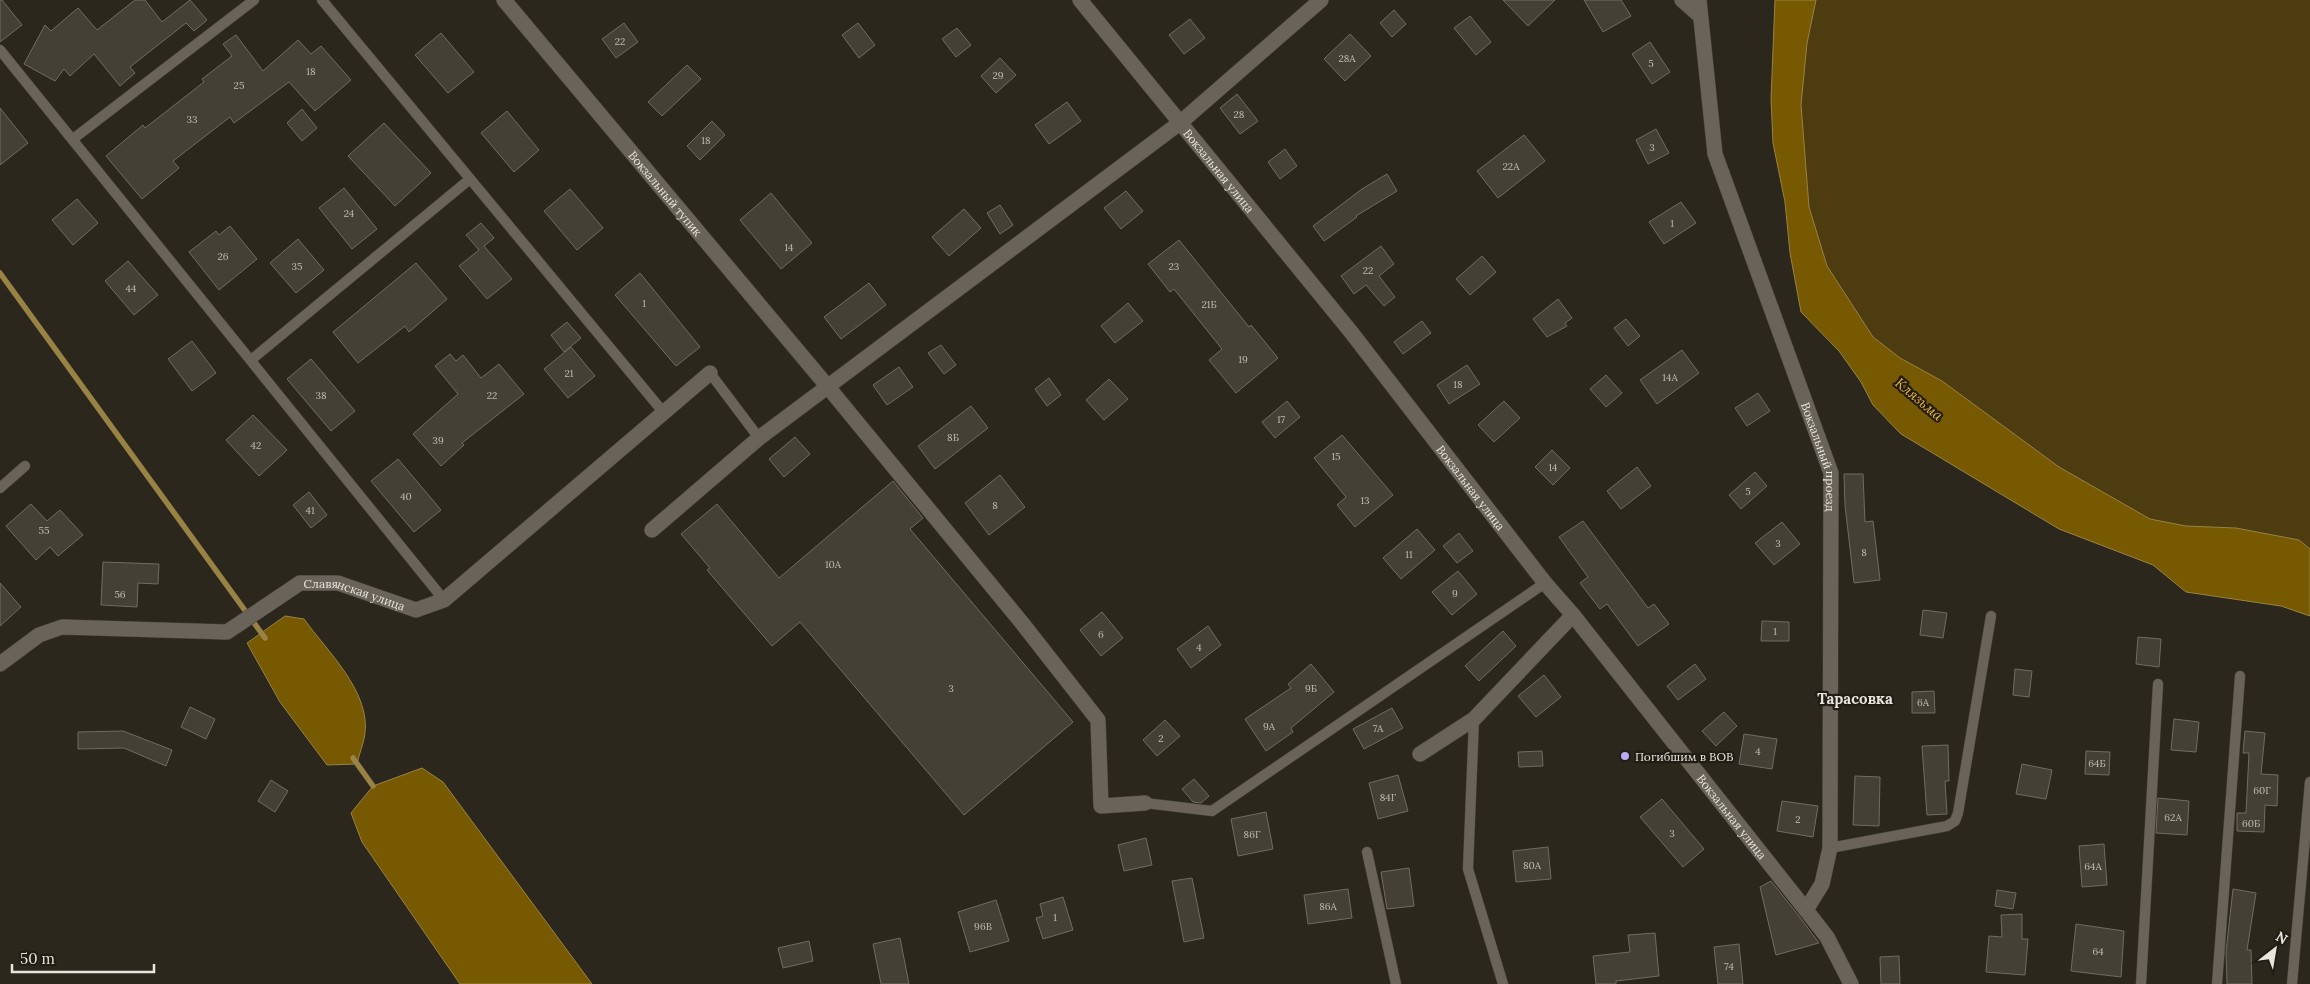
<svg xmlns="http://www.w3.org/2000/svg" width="2310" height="984" viewBox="0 0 2310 984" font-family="Lora,serif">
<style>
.green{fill:#4e3c11}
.water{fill:#775901;stroke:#998344}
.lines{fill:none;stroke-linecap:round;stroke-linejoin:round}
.stream{stroke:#998344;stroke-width:5.5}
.building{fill:#454036;stroke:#716c61}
.lane-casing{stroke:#47433b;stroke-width:11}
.street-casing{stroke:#47433b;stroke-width:16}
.lane{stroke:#696359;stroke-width:10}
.street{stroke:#696359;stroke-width:15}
.poi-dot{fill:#bda9f5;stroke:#221d14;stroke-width:2}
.labels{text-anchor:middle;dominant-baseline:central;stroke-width:4.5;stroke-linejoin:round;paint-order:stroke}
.number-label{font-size:10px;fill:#bfbcb5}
.street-label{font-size:12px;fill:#e8e5df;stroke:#221d14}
.poi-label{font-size:12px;fill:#e8e5df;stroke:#221d14;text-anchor:start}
.water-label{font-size:14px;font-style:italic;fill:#f0bc35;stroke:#221d14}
.quarter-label{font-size:15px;font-weight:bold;fill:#e8e5df;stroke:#221d14}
</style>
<rect width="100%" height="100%" fill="#2b271d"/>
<!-- green -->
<path class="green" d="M1816,0H2310V549L2299,540L2236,528L2186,526L2150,519L2059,467L1942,381L1900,358L1873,337L1827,266L1809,207L1801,105L1807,43Z"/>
<!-- water -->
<g class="water">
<path d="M1775,0H1816L1807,43L1801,105L1809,207L1827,266L1873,337L1900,358L1942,381L2059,467L2150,519L2186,526L2236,528L2299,540L2310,549V616L2281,606L2186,592L2153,565L2059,529L1901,434L1873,405L1861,382L1839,351L1801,312L1790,253L1785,202L1773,143L1771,99Z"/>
<path d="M285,616L304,619C327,651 370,691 365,733C364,743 359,754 357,764L327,765L280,702L247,643Z"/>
<path d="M422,768L443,782L592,984H460L362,842L351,813L373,786Z"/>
</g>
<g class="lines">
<!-- stream -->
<g class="stream">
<path d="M0,273L265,638"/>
<path d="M353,758L373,786"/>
</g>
</g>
<!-- building -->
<g class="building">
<path d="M0,0H2L22,25L0,42Z"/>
<path d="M135,0H145L162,22L190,0L207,20L194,31L186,23L130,67L135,73L120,86L94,54L70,76L64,69L55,81L24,64L45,25L51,31L78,8L97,30Z"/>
<path d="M1503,0H1555L1528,26Z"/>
<path d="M1584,0H1621L1631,16L1603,32Z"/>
<path d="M1394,10L1406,24L1392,37L1380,23Z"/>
<path d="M1470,16L1491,42L1476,55L1454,28Z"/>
<path d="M1190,19L1205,38L1184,54L1169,35Z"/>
<path d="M624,23L638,42L616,58L602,39Z"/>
<path d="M858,23L875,45L859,58L842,35Z"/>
<path d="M957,28L971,45L956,57L942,39Z"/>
<path d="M441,33L474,72L448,93L415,55Z"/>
<path d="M1350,34L1371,56L1345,81L1324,59Z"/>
<path d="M236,35L263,71L298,40L311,54L321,46L351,80L315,111L289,82L234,123L230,117L173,161L179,168L142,199L106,156L143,125L145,128L204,82L202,79L232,56L223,44Z"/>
<path d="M1650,42L1670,72L1652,84L1632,54Z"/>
<path d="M1000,58L1016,75L996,93L981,76Z"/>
<path d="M687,65L701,79L662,116L648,102Z"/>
<path d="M1237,94L1258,121L1240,134L1220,108Z"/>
<path d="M1067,102L1081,121L1049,144L1035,125Z"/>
<path d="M0,108L28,143L0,165Z"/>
<path d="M302,109L317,128L302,141L287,123Z"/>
<path d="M507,111L539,150L514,172L481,133Z"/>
<path d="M712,121L725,135L700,160L687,146Z"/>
<path d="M384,123L431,173L395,206L348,156Z"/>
<path d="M1656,129L1669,153L1648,164L1636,140Z"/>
<path d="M1524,135L1545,161L1498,198L1477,171Z"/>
<path d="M1285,149L1297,166L1280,179L1268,162Z"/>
<path d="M1387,174L1397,191L1356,216L1357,217L1324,241L1313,226L1362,189Z"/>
<path d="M344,188L377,229L352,249L319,208Z"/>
<path d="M570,189L603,228L577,250L544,211Z"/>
<path d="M1126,191L1143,211L1121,229L1104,208Z"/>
<path d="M771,193L812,243L781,269L740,220Z"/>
<path d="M77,199L98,223L73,245L52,220Z"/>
<path d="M1681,202L1696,223L1664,244L1649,222Z"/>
<path d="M1000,205L1013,225L1000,234L987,213Z"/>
<path d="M964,209L981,228L949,256L932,237Z"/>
<path d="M481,223L494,238L484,246L512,279L487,299L459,266L479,250L466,235Z"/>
<path d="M230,226L257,259L219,290L189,252L216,231L219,235Z"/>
<path d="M298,239L324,270L296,293L270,263Z"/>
<path d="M1179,240L1249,327L1251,325L1278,358L1236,393L1209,360L1222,349L1174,289L1170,292L1148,264Z"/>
<path d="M1381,246L1394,264L1379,276L1395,297L1384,306L1366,285L1354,294L1341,276Z"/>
<path d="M1482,256L1496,272L1470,295L1456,279Z"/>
<path d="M128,261L158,295L134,315L105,281Z"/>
<path d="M416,263L447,299L409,332L405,326L358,363L333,332Z"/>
<path d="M640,273L700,347L676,366L615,295Z"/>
<path d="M869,283L886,305L841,339L824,317Z"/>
<path d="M1558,299L1572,318L1565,323L1567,326L1547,337L1533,319Z"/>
<path d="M1128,303L1143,321L1115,343L1101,326Z"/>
<path d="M1626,319L1640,336L1628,346L1614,328Z"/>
<path d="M1422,321L1431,333L1403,354L1394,342Z"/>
<path d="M567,322L581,338L564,352L551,335Z"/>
<path d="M192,341L216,373L192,391L168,359Z"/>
<path d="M941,345L956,365L944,374L928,353Z"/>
<path d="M571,347L595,376L568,398L544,369Z"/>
<path d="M1682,350L1699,373L1657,404L1640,380Z"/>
<path d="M450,354L456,361L463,355L481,378L499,364L524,394L462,443L464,445L441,466L413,434L458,394L435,366Z"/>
<path d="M311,359L355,411L331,431L287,379Z"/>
<path d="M1467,365L1480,384L1449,404L1437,385Z"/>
<path d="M899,367L913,387L887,405L873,385Z"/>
<path d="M1606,375L1622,393L1606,407L1590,389Z"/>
<path d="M1049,378L1061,395L1047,406L1035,389Z"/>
<path d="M1109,379L1128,399L1104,420L1086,400Z"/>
<path d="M1758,393L1770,411L1747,426L1735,408Z"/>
<path d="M1287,401L1300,417L1275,438L1262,422Z"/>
<path d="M1504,401L1520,418L1494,442L1478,425Z"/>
<path d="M971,406L988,428L935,469L918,446Z"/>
<path d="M253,415L287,450L259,476L226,440Z"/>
<path d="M1342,435L1393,495L1355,527L1337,505L1346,497L1314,458Z"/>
<path d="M795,437L810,454L784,477L769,459Z"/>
<path d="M1552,450L1570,468L1553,485L1535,467Z"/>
<path d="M398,459L441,510L414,532L371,481Z"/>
<path d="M1637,467L1651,486L1621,509L1607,491Z"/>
<path d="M1755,472L1767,486L1741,509L1729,495Z"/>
<path d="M1844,474H1863L1865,522L1873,521L1880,580L1854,583L1845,505Z"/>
<path d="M1000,475L1025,507L989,535L965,503Z"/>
<path d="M893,481L923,518L910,529L1073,722L964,815L800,622L772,646L707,570L710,568L681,534L717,504L779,578Z"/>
<path d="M309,492L327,515L311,528L293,505Z"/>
<path d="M31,504L47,521L60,510L83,535L58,556L50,547L36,560L6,526Z"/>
<path d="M1583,521L1648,608L1654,604L1669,624L1638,646L1607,604L1600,609L1580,583L1588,577L1559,537Z"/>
<path d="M1782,522L1800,544L1774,565L1755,543Z"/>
<path d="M1417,529L1435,550L1401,579L1383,558Z"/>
<path d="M1459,533L1473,551L1457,563L1443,546Z"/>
<path d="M103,562L159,564L158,584L138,583L137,607L101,605Z"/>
<path d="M1458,571L1477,594L1452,615L1432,592Z"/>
<path d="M0,583L21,607L0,626Z"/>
<path d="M1923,610L1947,613L1943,638L1920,635Z"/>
<path d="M1102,612L1123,638L1101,656L1080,630Z"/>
<path d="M1762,621L1789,622V641H1761Z"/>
<path d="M1208,626L1221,645L1191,668L1177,649Z"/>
<path d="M1503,631L1516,646L1479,681L1465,666Z"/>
<path d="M2138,637L2161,639L2159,667L2136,664Z"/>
<path d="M1311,664L1334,692L1291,728L1293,732L1266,751L1245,719L1291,688L1288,684Z"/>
<path d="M1695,664L1706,679L1678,700L1667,686Z"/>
<path d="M2015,669L2032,671L2029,697L2013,695Z"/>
<path d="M1544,675L1561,697L1536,717L1518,696Z"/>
<path d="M1934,691L1935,713H1912V692Z"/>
<path d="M190,707L215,719L206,739L181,727Z"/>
<path d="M1392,708L1403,728L1364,749L1353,729Z"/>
<path d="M1724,712L1737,726L1716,746L1702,731Z"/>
<path d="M2174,719L2199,722L2196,752L2171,750Z"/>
<path d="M1165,720L1180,736L1157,756L1143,740Z"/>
<path d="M123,731L172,750L166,766L124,748L78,749V732Z"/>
<path d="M2245,731L2265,733L2261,774L2278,775L2277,806L2265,805L2264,832L2237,831V813H2246L2249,753H2243Z"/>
<path d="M1744,734L1777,739L1772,769L1739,764Z"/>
<path d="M1948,745L1949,781H1945L1947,814L1927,815L1922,746Z"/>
<path d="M1542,751L1543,766L1519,767L1518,752Z"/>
<path d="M2086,751L2110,752L2109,775L2085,774Z"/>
<path d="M2022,764L2052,770L2046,799L2016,794Z"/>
<path d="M1398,775L1408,811L1378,819L1369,783Z"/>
<path d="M1855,776L1880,777L1879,826L1853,825Z"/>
<path d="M1194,779L1209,796L1201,803L1193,802L1182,789Z"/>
<path d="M271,780L288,791L275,812L258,801Z"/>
<path d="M2158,798L2189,801L2187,835L2156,833Z"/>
<path d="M1662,799L1704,849L1683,867L1640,817Z"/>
<path d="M1782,801L1818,806L1813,837L1777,831Z"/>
<path d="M1266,812L1273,849L1238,856L1231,819Z"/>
<path d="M1146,838L1152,865L1124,871L1118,845Z"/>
<path d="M2104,844L2107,885L2082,887L2079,846Z"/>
<path d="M1548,847L1551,879L1516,882L1513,851Z"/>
<path d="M1409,868L1414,906L1387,909L1381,872Z"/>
<path d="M1192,878L1204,938L1184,942L1172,881Z"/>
<path d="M1771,881L1799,916L1819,943L1776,955L1760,887Z"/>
<path d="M1348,889L1352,918L1308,924L1304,895Z"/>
<path d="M2233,889L2256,893L2247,950H2251L2252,984H2227L2226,952Z"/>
<path d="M1997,890L2016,893L2013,909L1995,906Z"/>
<path d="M1063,897L1073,930L1043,939L1036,918L1043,916L1040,904Z"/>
<path d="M996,900L1009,941L970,952L958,912Z"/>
<path d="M2022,914V939H2028L2025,975L1986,972L1989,936L2002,937L2001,915Z"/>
<path d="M2076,924L2124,931L2121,977L2071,971Z"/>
<path d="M1655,933L1659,976L1616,981V984H1596L1593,956L1630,952L1628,935Z"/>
<path d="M900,938L909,984H881L873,944Z"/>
<path d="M809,941L813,961L783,968L778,948Z"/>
<path d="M1739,944L1743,984H1718L1714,947Z"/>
<path d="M1899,956L1900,984H1881L1880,957Z"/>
</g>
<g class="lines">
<defs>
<g id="lane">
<path d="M322,0L664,413"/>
<path d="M0,50L444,600"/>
<path d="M73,139L254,0"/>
<path d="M251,360L470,179"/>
<path d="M710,373L759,438"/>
<path d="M0,488L25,466"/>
<path d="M1474,719L1468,869L1503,984"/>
<path d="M1145,803L1212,811L1545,583"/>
<path d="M1830,848L1947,826L1955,821L1958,813L1991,616"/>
<path d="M1367,852L1396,984"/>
<path d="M2141,984L2158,684"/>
<path d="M2217,984L2240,676"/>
<path d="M2292,984L2310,782"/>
</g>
<g id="street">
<path id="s1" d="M504,0L828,387L1022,623L1098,720L1101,806L1145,803"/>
<path id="s2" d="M1080,0L1351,332L1545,583L1573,615L1806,910L1827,937L1851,984"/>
<path d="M1682,0L1699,15"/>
<path id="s3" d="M1699,0L1715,154L1831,473L1830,848L1822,884L1806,910"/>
<path d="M652,530L759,438L1181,122L1321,0"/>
<path id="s4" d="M0,664L39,635L62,627L227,632L300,583H338L416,610L444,600L710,373"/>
<path d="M1420,754L1474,719L1573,615"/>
</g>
</defs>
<!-- lane casing -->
<use href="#lane" class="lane-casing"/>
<!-- street casing -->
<use href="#street" class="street-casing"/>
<!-- lane -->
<use href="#lane" class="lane"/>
<!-- street -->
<use href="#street" class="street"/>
</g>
<!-- markers -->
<circle class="poi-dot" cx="1625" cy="756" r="5"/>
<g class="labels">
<!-- number labels -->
<g class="number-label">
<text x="620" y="41">22</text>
<text x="1347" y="58">28А</text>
<text x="1651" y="63">5</text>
<text x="311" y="71">18</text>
<text x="998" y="75">29</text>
<text x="239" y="85">25</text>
<text x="1239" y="114">28</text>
<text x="192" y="119">33</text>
<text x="706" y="140">18</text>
<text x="1652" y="147">3</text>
<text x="1511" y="166">22А</text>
<text x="349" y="213">24</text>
<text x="1672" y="223">1</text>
<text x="789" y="247">14</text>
<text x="223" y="256">26</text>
<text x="297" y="266">35</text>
<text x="1174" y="266">23</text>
<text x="1368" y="270">22</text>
<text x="131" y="288">44</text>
<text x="644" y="303">1</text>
<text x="1209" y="304">21Б</text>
<text x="1243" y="359">19</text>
<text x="569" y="373">21</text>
<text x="1670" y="377">14А</text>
<text x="1458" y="384">18</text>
<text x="321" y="395">38</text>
<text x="492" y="395">22</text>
<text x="1281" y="419">17</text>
<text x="953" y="437">8Б</text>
<text x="438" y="440">39</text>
<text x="256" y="445">42</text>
<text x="1336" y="456">15</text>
<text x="1553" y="467">14</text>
<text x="1748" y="491">5</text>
<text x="406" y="496">40</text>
<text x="1365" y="500">13</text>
<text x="995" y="505">8</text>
<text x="310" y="510">41</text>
<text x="44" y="530">55</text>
<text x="1778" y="543">3</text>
<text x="1864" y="552">8</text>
<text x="1409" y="554">11</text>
<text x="833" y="564">10А</text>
<text x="1455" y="593">9</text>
<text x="120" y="594">56</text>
<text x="1775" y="631">1</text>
<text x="1101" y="634">6</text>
<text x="1199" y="647">4</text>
<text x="951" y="688">3</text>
<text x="1311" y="688">9Б</text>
<text x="1923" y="702">6А</text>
<text x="1269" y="726">9А</text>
<text x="1378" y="728">7А</text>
<text x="1161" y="738">2</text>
<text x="1758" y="751">4</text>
<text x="2097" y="763">64Б</text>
<text x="2262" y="790">60Г</text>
<text x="1388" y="797">84Г</text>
<text x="2173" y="817">62А</text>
<text x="1798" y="819">2</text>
<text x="2251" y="823">60Б</text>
<text x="1672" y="833">3</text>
<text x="1252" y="834">86Г</text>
<text x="1532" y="865">80А</text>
<text x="2093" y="866">64А</text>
<text x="1328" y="906">86А</text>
<text x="1055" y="917">1</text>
<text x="983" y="926">96В</text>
<text x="2098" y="951">64</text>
<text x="1729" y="966">74</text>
</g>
<!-- street labels -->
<g class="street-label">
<text stroke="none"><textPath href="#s2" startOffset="220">Вокзальная улица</textPath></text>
<text stroke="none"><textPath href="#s1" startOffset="252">Вокзальный тупик</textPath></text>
<text stroke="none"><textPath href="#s3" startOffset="476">Вокзальный проезд</textPath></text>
<text stroke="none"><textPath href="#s2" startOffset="625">Вокзальная улица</textPath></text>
<text stroke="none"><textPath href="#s4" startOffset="382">Славянская улица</textPath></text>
<text stroke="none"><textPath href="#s2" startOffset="1045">Вокзальная улица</textPath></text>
</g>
<!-- poi labels -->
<g class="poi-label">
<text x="1635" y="756">Погибшим в ВОВ</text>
</g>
<!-- water labels -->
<g class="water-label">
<text transform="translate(1919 399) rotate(40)">Клязьма</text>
</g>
<!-- quarter labels -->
<g class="quarter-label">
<text x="1855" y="698">Тарасовка</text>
</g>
</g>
<!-- north arrow -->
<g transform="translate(2275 949) rotate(31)" stroke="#221d14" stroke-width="4" paint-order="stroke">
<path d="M0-4L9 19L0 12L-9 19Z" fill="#e8e5df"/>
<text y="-8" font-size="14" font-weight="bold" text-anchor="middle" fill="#e8e5df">N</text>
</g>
<!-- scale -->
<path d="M12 964v8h142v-8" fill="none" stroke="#e8e5df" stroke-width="2.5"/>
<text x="20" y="964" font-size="15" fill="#e8e5df" stroke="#221d14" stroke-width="4" paint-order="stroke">50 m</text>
</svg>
